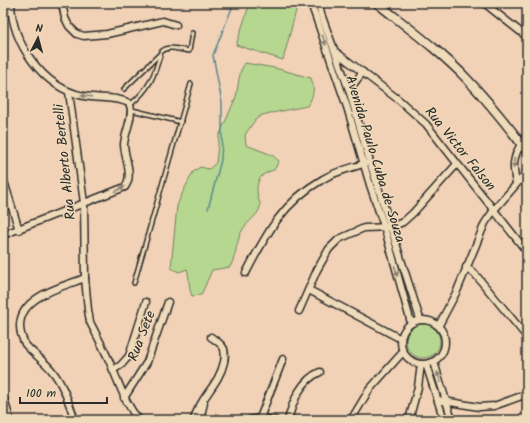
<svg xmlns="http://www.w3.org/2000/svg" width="530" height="423" viewBox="0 0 530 423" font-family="Kalam,sans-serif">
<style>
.green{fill:#b6d790;stroke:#70815e}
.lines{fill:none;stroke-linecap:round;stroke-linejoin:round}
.stream{stroke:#5a8a90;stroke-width:1.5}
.service-casing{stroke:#2b2b2b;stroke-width:6}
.minor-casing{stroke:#2b2b2b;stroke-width:9}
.secondary-casing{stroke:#2b2b2b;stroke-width:11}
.service{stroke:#efdab9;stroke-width:3}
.minor{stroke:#efdab9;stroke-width:6}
.secondary{stroke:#efdab9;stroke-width:8}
.oneway{fill:#8d8272}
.labels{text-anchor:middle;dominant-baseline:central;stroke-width:3;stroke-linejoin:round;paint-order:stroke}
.street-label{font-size:14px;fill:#2b2b2b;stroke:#efdab9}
</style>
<rect width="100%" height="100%" fill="#f2d2b6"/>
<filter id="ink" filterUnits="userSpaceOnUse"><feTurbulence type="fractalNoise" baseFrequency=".025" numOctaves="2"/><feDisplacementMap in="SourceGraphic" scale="8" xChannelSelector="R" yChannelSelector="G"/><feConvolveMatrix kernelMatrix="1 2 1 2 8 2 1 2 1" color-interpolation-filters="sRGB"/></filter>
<g filter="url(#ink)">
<!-- green -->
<g class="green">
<path d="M250,3H298L283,60L236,45Z"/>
<path d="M245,63L275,68L311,78C315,89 314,96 307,106L262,115L255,120L245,135L246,145L272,155L279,161L274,170C259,174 255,182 258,198C259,201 261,204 260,207C258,216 248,221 243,229C236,240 237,255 230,267L212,270L201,295L192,296C188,287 190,278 187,269L179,272L171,268L177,206L181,196L193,172L200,167L209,169L216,163L219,136L236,97L239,79L241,70Z"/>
<circle cx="423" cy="341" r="17"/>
</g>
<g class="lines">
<!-- stream -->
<path class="stream" d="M208,209L221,160L222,139V103L213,55L234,3"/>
<defs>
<g id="service">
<path d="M124,89L160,54"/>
<path d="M130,105C150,88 154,77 161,52C169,44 178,50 189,51L192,33"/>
<path d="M132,110L181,122"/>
<path d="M134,283L191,84"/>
</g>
<g id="minor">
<path d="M62,3L65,18L69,26L77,34L84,36L107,34L163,21L176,25"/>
<path d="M311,3L347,107L370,185L384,226L411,323"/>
<path d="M319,3L321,14L349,90L370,162L420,319"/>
<path d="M484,3L527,37"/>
<path d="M336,52L399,100L426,124L527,252"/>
<path d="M349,90L363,72"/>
<path d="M69,92L84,203L85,278L88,310L90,322C98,338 107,354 113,370C121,388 126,405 139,420"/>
<path d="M3,178L19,230"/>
<path d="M516,184C513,167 512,159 521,144L527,142"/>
<path d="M3,235L125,187C134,175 124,157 124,144C125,132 135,113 129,103C116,96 99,99 84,96C43,88 12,43 11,3"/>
<path d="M466,267L475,274L527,337"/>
<path d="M246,273C266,234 283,202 323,179C336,171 352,168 366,163"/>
<path d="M309,290L401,339"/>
<path d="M299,311L317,270L329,249L339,239L364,228L391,227L403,222L413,213L457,164"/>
<circle cx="423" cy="342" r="22"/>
<path d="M439,325L457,291L485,223L494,210L527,172"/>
<path d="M434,362L452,420"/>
<path d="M426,364L444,420"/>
<path d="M113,370L121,365L129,356L146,302"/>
<path d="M3,395L10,420"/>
<path d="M124,398L147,362L168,302"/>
<path d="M438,400L479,407L494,406L527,394"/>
<path d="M260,418L283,359"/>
<path d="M194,419C200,397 219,385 224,362C225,358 225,353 224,349C222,344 215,340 211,337"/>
<path d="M200,419L204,403"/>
<path d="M75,420C69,404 64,386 53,372C45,361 33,354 25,344C22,338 20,333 20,326C20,296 62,287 85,278"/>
<path d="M250,420L260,418L275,420"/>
<path d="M288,420C293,401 301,380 320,372"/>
<path d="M351,420L369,390L403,352"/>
<path d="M409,420L418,387L421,364"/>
</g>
<path id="secondary" d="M377,3C407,27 439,50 466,78C488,101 508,126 527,151"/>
</defs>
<!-- service casing -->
<use href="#service" class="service-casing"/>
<!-- minor casing -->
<use href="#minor" class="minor-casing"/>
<!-- secondary casing -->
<use href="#secondary" class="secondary-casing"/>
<!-- service -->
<use href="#service" class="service"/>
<!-- minor -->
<use href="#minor" class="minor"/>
<!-- secondary -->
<use href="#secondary" class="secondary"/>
</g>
<!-- one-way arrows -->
<defs><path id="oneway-solid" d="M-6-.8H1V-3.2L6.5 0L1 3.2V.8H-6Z"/></defs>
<g class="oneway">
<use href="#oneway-solid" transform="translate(324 40) rotate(71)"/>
<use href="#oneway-solid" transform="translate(86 96) rotate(-170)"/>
<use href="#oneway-solid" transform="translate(514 163) rotate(95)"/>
<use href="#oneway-solid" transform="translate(120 189) rotate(-29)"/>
<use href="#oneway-solid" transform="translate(396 271) rotate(75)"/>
<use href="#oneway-solid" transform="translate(439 377) rotate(-109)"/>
</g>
</g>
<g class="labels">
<!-- street labels -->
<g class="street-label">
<text transform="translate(460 149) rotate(51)">Rua Victor Falson</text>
<text transform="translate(375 159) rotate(73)">Avenida Paulo Cuba de Souza</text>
<text transform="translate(65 162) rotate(-96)">Rua Alberto Bertelli</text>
<text transform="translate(142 336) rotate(-69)">Rua Sete</text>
</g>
</g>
<!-- margin -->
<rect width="530" height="423" fill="none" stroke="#efdab9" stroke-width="16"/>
<rect x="8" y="8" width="514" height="407" fill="none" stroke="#2b2b2b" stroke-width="1.5" filter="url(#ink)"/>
<!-- north arrow -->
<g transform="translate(38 38) rotate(6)" stroke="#efdab9" stroke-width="3" paint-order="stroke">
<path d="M0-3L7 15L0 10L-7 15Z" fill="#2b2b2b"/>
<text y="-6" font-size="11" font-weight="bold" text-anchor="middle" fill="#2b2b2b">N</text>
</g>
<!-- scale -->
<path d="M20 397v6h87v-6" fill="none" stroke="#2b2b2b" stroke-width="2"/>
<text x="26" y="397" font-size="12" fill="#2b2b2b" stroke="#efdab9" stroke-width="3" paint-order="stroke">100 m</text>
</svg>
